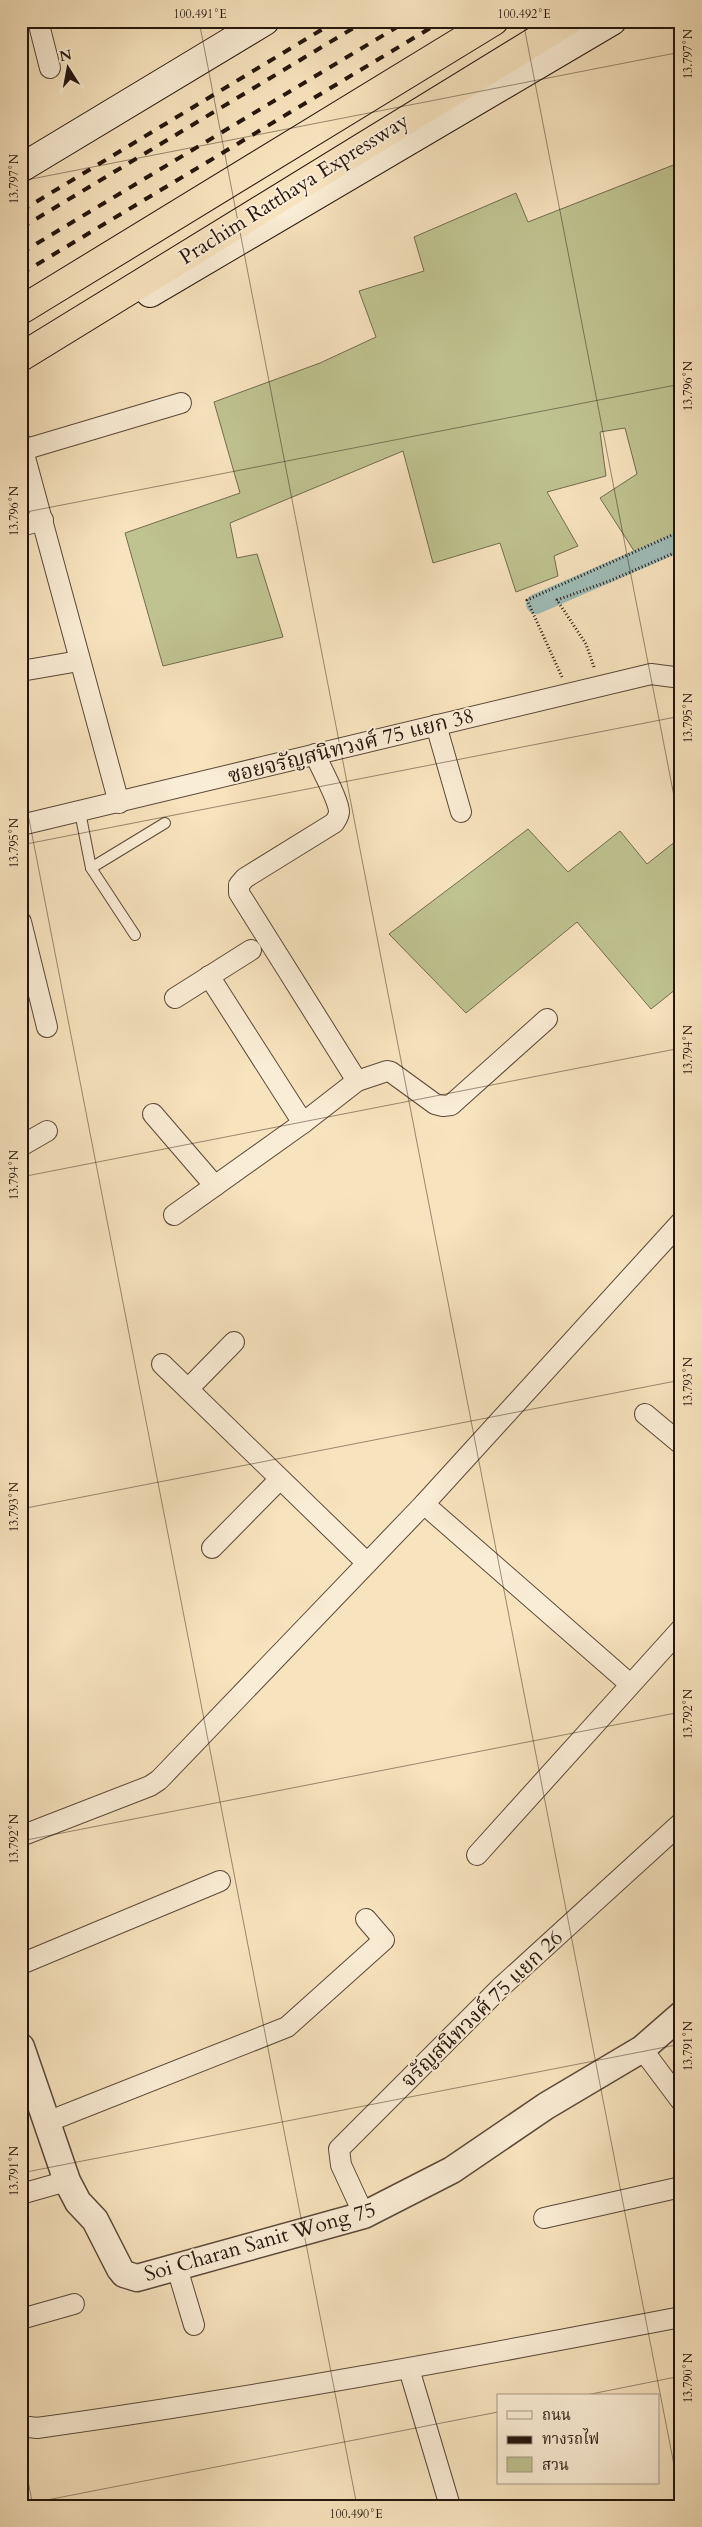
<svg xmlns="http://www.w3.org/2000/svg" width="702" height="2527" viewBox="0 0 702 2527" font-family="Cardo,'Noto Serif Thai',serif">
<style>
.green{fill:#bfc390;stroke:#726c4e}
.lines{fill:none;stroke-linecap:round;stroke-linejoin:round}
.canal{stroke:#9fbdb9;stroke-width:20}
.service-casing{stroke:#5a4939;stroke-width:12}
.minor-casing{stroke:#5a4939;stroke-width:22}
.tertiary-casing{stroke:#5a4939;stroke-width:29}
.secondary-casing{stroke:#25160d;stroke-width:30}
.motorway-casing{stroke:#25160d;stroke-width:30}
.path{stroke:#25160d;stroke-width:3;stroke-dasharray:1 2.5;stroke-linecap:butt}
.service{stroke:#faedd5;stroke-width:10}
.minor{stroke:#faedd5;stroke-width:20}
.tertiary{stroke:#faedd5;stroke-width:26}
.secondary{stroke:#faedd5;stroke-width:28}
.motorway{stroke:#f7e3be;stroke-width:28}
.rail{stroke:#25160d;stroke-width:4;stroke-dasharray:9 9;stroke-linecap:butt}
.ticks{fill:none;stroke:#25160d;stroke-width:1;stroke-opacity:0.45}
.labels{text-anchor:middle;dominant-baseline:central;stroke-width:4;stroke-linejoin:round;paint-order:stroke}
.street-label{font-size:21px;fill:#25160d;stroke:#faedd5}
.neatline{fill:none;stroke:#25160d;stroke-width:2}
.ticks-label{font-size:12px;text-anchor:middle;fill:#25160d}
</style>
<rect width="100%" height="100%" fill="#f7e3be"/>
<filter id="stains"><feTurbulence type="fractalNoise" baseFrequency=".004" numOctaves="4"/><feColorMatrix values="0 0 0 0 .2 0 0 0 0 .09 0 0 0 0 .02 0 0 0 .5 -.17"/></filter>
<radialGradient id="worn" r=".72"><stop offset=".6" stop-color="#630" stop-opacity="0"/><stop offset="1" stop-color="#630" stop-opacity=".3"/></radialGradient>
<!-- green -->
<g class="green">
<path d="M681,162V537L638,557L600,498L637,474L625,428L600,432L606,476L547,492L578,546L554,556L558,576L516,592L500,543L433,563L403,451L230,523L237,558L257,554L283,637L163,666L125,533L240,493L214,402L320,363L376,337L359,291L424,271L414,237L516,193L528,222Z"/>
<path d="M528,829L568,872L620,831L647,864L681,837V985L651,1009L577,922L466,1013L389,934Z"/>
</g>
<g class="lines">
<!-- canal -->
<path class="canal" d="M536,604L681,541"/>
<defs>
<g id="service">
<path d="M80,812L91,868L135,935"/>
<path d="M91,868L165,823"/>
</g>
<g id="minor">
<path d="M38,21L50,68"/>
<path d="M21,443L119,803"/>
<path d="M23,450L181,403"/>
<path d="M21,526L43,520"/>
<path d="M21,671L79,661"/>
<path d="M436,725L461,812"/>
<path d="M315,754C320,767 339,800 339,812C339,816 336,820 334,823L245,878L239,885V893L357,1081"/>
<path d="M21,825L651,674L681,678"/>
<path d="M21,922L47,1027"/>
<path d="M209,976L303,1123"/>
<path d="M175,998L251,950"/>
<path d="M153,1114L215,1186"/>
<path d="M21,1146L47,1131"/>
<path d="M174,1215L303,1123L357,1081L387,1071L391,1072L435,1104L443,1106L451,1105L547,1019"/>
<path d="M162,1364L366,1562"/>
<path d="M188,1389L234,1342"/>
<path d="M645,1414L681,1444"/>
<path d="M424,1504L630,1684"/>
<path d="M212,1548L279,1480"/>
<path d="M21,1836L150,1786L159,1780L424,1504L681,1222"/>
<path d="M477,1855L681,1629"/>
<path d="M21,1964L220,1881"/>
<path d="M642,2049L681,2101"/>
<path d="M47,2122L287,2027L384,1940L366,1919"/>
<path d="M21,2194L67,2181"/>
<path d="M364,2215L341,2165L339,2149L500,1988L681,1823"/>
<path d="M544,2218L681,2187"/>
<path d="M177,2268L194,2325"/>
<path d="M21,2319L74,2304"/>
<path d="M409,2369L450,2506"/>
<path d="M21,2426L37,2428C253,2398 467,2358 681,2317"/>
</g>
<path id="tertiary" d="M21,2047L67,2181L78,2202L95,2220L120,2269L124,2274L137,2278L364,2215L452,2170L546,2106L642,2049L681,2015"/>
<g id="secondary">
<path d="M21,168L265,21"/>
<path d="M150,293L612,21"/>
</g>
<g id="motorway">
<path d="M21,310L494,21"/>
<path d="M21,357L568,21"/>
</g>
</defs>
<!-- service casing -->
<use href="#service" class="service-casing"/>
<!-- minor casing -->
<use href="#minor" class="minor-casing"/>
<!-- tertiary casing -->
<use href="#tertiary" class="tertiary-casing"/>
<!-- secondary casing -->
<use href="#secondary" class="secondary-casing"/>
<!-- motorway casing -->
<use href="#motorway" class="motorway-casing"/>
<!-- path -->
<g class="path">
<path d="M594,667L586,644L557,600L612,580L681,550"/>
<path d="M562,677L527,600L681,531"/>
</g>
<!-- service -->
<use href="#service" class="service"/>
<!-- minor -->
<use href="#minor" class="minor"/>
<!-- tertiary -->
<use href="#tertiary" class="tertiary"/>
<!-- secondary -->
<use href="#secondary" class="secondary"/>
<!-- motorway -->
<use href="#motorway" class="motorway"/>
<!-- rail -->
<g class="rail">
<path d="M21,211L336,21"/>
<path d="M21,228L365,21"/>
<path d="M21,253L407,21"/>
<path d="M21,274L442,21"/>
</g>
</g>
<!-- ticks -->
<path class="ticks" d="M199,21L681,2501M523,21L681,832M21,181L681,52M21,513L681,384M21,778L357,2506M21,845L681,716M21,1177L681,1048M21,1509L681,1380M21,1841L681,1712M21,2173L681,2044M581,2396L681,2376M21,2447L33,2506M21,2505L498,2412"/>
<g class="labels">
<!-- street labels -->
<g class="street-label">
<text transform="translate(294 189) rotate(-32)">Prachim Ratthaya Expressway</text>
<text transform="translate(351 746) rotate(-14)">ซอยจรัญสนิทวงศ์ 75 แยก 38</text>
<text transform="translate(482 2009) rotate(-44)">จรัญสนิทวงศ์ 75 แยก 26</text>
<text transform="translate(260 2242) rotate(-16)">Soi Charan Sanit Wong 75</text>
</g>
</g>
<!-- margin -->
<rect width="702" height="2527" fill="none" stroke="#f7e3be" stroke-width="55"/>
<!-- legend -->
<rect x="497" y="2394" width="162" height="90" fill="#faedd5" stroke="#a59785"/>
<rect x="507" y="2411" width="25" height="8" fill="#faedd5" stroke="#a59785"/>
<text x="542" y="2420" font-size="15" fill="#25160d">ถนน</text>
<rect x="507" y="2436" width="25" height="8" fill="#25160d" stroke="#a59785"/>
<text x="542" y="2444" font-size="15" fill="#25160d">ทางรถไฟ</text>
<rect x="507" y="2457" width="25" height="15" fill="#bfc390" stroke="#a59785"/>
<text x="542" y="2470" font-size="15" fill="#25160d">สวน</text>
<!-- north arrow -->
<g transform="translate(68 68) rotate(349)" stroke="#faedd5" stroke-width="4" paint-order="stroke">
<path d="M0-4L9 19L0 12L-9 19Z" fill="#25160d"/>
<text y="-8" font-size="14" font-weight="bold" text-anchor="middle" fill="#25160d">N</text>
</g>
<rect x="28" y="28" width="646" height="2472" class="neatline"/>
<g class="ticks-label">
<text x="200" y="18">100.491°E</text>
<text x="524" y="18">100.492°E</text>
<text transform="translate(688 54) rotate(-90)" y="4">13.797°N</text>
<text transform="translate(14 179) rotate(-90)" y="4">13.797°N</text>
<text transform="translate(688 386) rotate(-90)" y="4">13.796°N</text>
<text transform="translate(14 511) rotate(-90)" y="4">13.796°N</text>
<text transform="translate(688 718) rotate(-90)" y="4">13.795°N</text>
<text transform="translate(14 843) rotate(-90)" y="4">13.795°N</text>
<text transform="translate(688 1050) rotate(-90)" y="4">13.794°N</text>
<text transform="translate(14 1175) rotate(-90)" y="4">13.794°N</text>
<text transform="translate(688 1382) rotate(-90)" y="4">13.793°N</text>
<text transform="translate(14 1507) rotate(-90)" y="4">13.793°N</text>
<text transform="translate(688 1714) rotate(-90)" y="4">13.792°N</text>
<text transform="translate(14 1839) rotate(-90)" y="4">13.792°N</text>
<text transform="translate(688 2046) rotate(-90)" y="4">13.791°N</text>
<text transform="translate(14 2171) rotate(-90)" y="4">13.791°N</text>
<text transform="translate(688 2378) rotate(-90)" y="4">13.790°N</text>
<text x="356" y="2518">100.490°E</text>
</g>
<rect width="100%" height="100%" filter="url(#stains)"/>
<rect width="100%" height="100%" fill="url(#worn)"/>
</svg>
